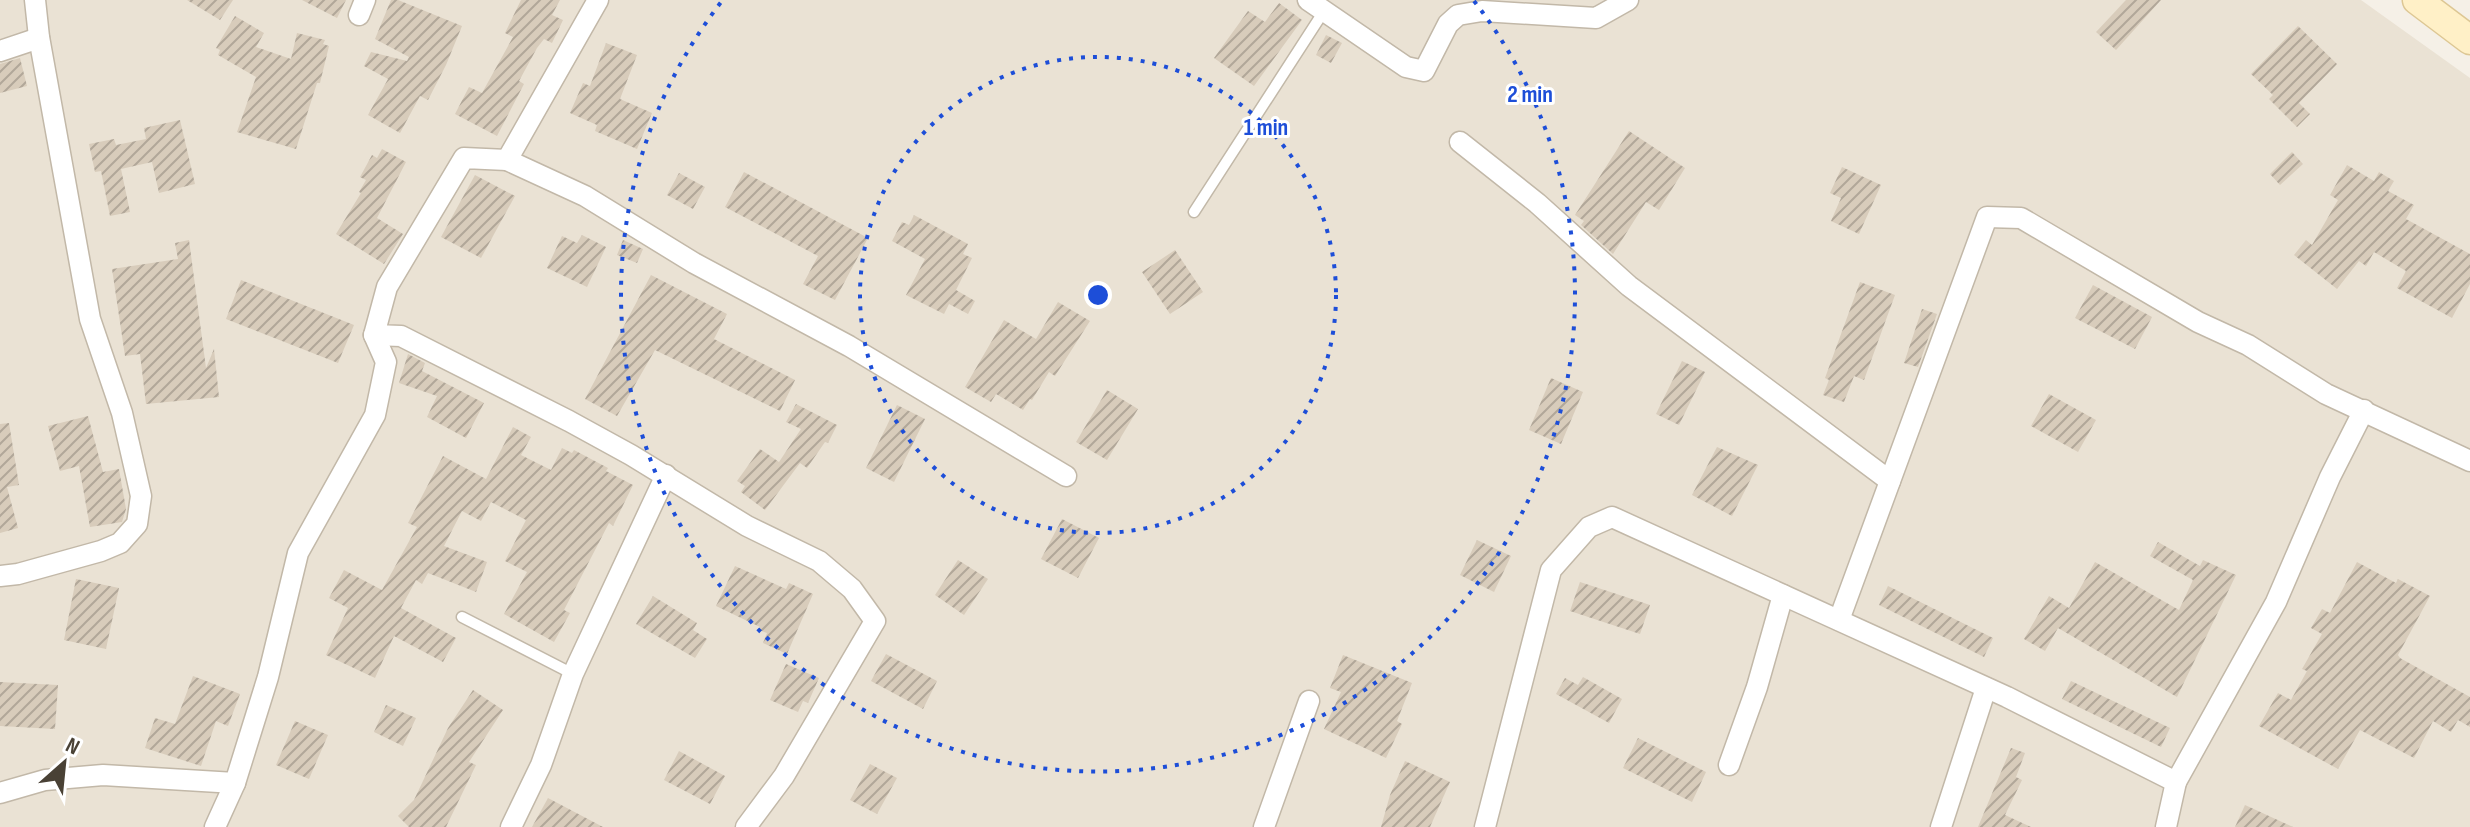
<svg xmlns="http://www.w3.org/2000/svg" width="2470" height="827" viewBox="0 0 2470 827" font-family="'Sofia Sans Condensed',sans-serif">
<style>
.residential{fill:#eae2d4}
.building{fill:url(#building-hatch)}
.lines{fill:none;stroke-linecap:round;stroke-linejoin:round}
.service-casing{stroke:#c2b8a8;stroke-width:13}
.minor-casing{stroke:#c2b8a8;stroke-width:23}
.secondary-casing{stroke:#ddc794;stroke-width:31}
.service{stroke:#fff;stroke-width:10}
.minor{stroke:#fff;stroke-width:20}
.secondary{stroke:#fff0c7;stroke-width:28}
.ring{fill:none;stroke:#1d4ed8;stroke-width:4;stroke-dasharray:4 8}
.centre{fill:#1d4ed8;stroke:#fff;stroke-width:4}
.ring-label{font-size:24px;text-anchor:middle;font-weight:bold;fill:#1d4ed8;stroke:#fff;stroke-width:6;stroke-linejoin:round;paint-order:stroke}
</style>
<defs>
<pattern id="building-hatch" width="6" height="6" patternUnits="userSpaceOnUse" patternTransform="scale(2)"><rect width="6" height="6" fill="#d8ccbb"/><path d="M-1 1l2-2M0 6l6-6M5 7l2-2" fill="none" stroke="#b1a799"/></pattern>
</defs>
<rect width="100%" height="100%" fill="#f5f0e7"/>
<!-- residential -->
<path class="residential" d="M0,0H2361L2470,78V827H0Z"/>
<!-- building -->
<g class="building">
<path d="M187,0H233L220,20Z"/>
<path d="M302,0H346L337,18Z"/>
<path d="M391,0H398L462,26L446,65L428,100L420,96L400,133L368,115L388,79L364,66L371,52L407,61L409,57L375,39Z"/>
<path d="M521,0H560L552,15L563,20L552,43L544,39L537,48L519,81L524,84L497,136L455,114L469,87L482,93L513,37L505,33Z"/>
<path d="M2126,0H2161L2116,50L2096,32Z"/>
<path d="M1279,3L1302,20L1254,86L1214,58L1248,11L1265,22Z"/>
<path d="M235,16L264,33L256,47L291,59L297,33L325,40L323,44L329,46L320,83H317L296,149L237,132L256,77L218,55L220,50L216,48Z"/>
<path d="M2298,26L2337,64L2299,103L2310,114L2297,127L2269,99L2273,95L2251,74Z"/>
<path d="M1326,35L1342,43L1331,63L1316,55Z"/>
<path d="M606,43L637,55L620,99L652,113L637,149L595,131L597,125L570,113L583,83L590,86Z"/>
<path d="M20,58L27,86L0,93V64Z"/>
<path d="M180,120L195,184L159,193L152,162L121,169L130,212L110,216L101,171L95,172L89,144L114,139L116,145L146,139L144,128Z"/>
<path d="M1629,131L1685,168L1659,210L1646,202L1613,254L1581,225L1584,221L1575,215Z"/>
<path d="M382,149L406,162L377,218L403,234L384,264L336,234L361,193L359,192L366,180L360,177L372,155L377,158Z"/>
<path d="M2292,152L2303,164L2280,185L2270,174Z"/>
<path d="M2347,165L2374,181L2379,172L2394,181L2388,191L2414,205L2406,219L2470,254V284L2452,318L2397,288L2406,271L2374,252L2366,266L2359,261L2337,289L2294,255L2306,240L2312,245L2338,200L2330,195Z"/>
<path d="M1842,167L1881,185L1859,234L1831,221L1841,198L1830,193Z"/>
<path d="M744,172L868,238L835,300L803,284L818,256L725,207Z"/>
<path d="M679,173L705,187L693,209L667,195Z"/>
<path d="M475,175L515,196L481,258L441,237Z"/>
<path d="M914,215L968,244L963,254L972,258L956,290L975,301L968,314L949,304L944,314L906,295L925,259L892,241L902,222L909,225Z"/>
<path d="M582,235L606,247L587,287L547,268L562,236L577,243Z"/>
<path d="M189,240L206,368L214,349L219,397L146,404L140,354L125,356L112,269L178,259L175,243Z"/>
<path d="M623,240L643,249L637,263L617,255Z"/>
<path d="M1175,250L1203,292L1170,314L1142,272Z"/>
<path d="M651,275L727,314L714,339L795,380L780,411L655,350L617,416L585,399Z"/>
<path d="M241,280L354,325L338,363L226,319Z"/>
<path d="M1860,282L1895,295L1864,380L1854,376L1844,402L1823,395L1829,380L1825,378Z"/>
<path d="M2093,285L2152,317L2135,349L2075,318Z"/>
<path d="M1058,302L1090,321L1055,376L1049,372L1032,400L1030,399L1023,410L996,394L991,402L965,387L1004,320L1036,339Z"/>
<path d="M1922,309L1937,314L1918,367L1904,363Z"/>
<path d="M408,354L425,363L422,371L484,403L466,438L427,417L437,396L399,383Z"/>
<path d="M1682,361L1705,372L1679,425L1656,414Z"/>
<path d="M1551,378L1583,392L1561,444L1529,430Z"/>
<path d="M1107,390L1138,409L1107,460L1076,442Z"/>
<path d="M2049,394L2096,420L2078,452L2031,426Z"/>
<path d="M796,404L837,425L828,443L825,442L807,468L800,463L765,510L741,492L745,486L737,481L760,449L779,462L801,429L786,422Z"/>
<path d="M897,405L925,419L894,482L866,468Z"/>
<path d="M88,416L103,472L119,469L126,509L122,522L90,527L79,466L60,471L48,426Z"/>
<path d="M9,423L19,485L7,487L18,528L0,533V424Z"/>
<path d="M513,427L531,437L521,455L551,470L562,448L572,453L574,450L608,468L606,471L633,485L613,526L609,523L564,610L570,613L554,642L504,614L527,572L505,561L526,520L491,502L481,521L462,511L444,546L487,562L476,592L428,573L422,584L416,580L401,608L456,638L443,662L394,636L375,678L326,655L348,608L329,598L344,570L382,590L417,527L408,523L443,456L486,479Z"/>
<path d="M1717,447L1758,465L1732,516L1692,495Z"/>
<path d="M1062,519L1099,538L1078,578L1041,559Z"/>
<path d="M1477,540L1511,556L1494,592L1460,575Z"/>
<path d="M2158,542L2200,566L2203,560L2236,575L2177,697L2058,628L2045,651L2024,639L2049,596L2069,608L2095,562L2179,610L2193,580L2150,556Z"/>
<path d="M958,560L988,579L964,615L935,595Z"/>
<path d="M2357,562L2396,583L2398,579L2430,596L2398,655L2400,658L2470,697V727L2458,720L2451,732L2433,721L2414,758L2360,730L2338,769L2259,726L2278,693L2291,700L2307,671L2302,669L2322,634L2311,628L2322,609L2330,613Z"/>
<path d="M735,566L786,589L789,583L813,594L787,654L763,643L767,633L759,630L760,627L716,606Z"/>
<path d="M76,579L119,588L106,649L64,640Z"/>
<path d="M1580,582L1650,605L1640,634L1570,611Z"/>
<path d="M1888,586L1993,638L1984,657L1879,605Z"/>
<path d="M653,596L697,623L693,630L707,639L695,658L636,624Z"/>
<path d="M886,654L937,681L923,709L871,681Z"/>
<path d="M1343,655L1412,683L1397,721L1402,724L1386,758L1324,729L1341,692L1330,688Z"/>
<path d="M786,664L819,678L808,703L803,701L798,712L770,700Z"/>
<path d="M193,676L240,694L228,726L216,721L201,766L145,748L155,718L175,724Z"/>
<path d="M1583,677L1622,699L1609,723L1556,694L1565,678L1578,685Z"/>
<path d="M2071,681L2170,728L2161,747L2062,699Z"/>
<path d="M0,682L58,685L55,729L0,726Z"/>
<path d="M473,690L503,710L469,762L476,765L446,827H409L398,816L414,800L448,728Z"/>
<path d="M386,705L416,718L403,746L374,732Z"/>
<path d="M295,721L328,735L309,779L276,765Z"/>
<path d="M1638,738L1706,772L1692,802L1623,768Z"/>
<path d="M2011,748L2025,753L2016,777L2022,780L2005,815L2031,827H1978Z"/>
<path d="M679,751L725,776L710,804L664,780Z"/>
<path d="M1405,761L1450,782L1430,827H1381L1390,795Z"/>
<path d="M870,764L897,778L877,814L850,800Z"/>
<path d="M548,798L603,827H532Z"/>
<path d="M2245,805L2293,827H2235Z"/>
</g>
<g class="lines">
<defs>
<g id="service">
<path d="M1194,212L1324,11"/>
<path d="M462,617L573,674"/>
</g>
<g id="minor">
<path d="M598,0L507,160L585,196L694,263L849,346L1066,476"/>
<path d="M1308,0L1406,67L1424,71L1448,24L1458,15L1482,11L1596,18L1628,0"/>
<path d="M359,15L365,0"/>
<path d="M0,51L39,38"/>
<path d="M1460,142L1537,203L1629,286L1890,481"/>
<path d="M507,160L464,158L387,287L374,335L401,336L569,421L631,455L747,526L819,561L852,589L875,621L784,776L746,827"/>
<path d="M0,576L18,574L101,551L120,543L137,524L141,496L122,413L90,319L39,37L35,0"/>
<path d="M1839,620L1987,217L2021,218L2198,322L2248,345L2326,394L2470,461"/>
<path d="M1729,765L1757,687L1783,595"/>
<path d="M0,793L45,780L103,775L235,783"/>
<path d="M215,827L235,783L268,677L298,553L375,415L386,362L374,335"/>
<path d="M511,827L541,765L573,674L666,475"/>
<path d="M1264,827L1309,701"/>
<path d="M1485,827L1551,570L1589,527L1612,517L2007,697L2176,782L2276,602L2330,477L2364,410"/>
<path d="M1941,827L1986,688"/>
<path d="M2166,827L2176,782"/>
</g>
<path id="secondary" d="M2417,0L2470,40"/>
</defs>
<!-- service casing -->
<use href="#service" class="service-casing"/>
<!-- minor casing -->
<use href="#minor" class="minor-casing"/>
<!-- secondary casing -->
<use href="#secondary" class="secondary-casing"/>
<!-- service -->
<use href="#service" class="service"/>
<!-- minor -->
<use href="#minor" class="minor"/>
<!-- secondary -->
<use href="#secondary" class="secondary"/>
</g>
<!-- distance rings -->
<g class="ring">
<circle cx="1098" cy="295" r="238"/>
<path d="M1474 1A477 477 0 1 1 722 1"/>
</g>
<circle cx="1098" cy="295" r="12" class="centre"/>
<g class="ring-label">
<text x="1530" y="102">2 min</text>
<text x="1266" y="135">1 min</text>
</g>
<!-- north arrow -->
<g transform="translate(64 763) rotate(27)" stroke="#ffffff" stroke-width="6" paint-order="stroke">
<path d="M0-6L14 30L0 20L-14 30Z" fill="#494135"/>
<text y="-12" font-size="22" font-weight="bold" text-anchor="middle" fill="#494135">N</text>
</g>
</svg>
